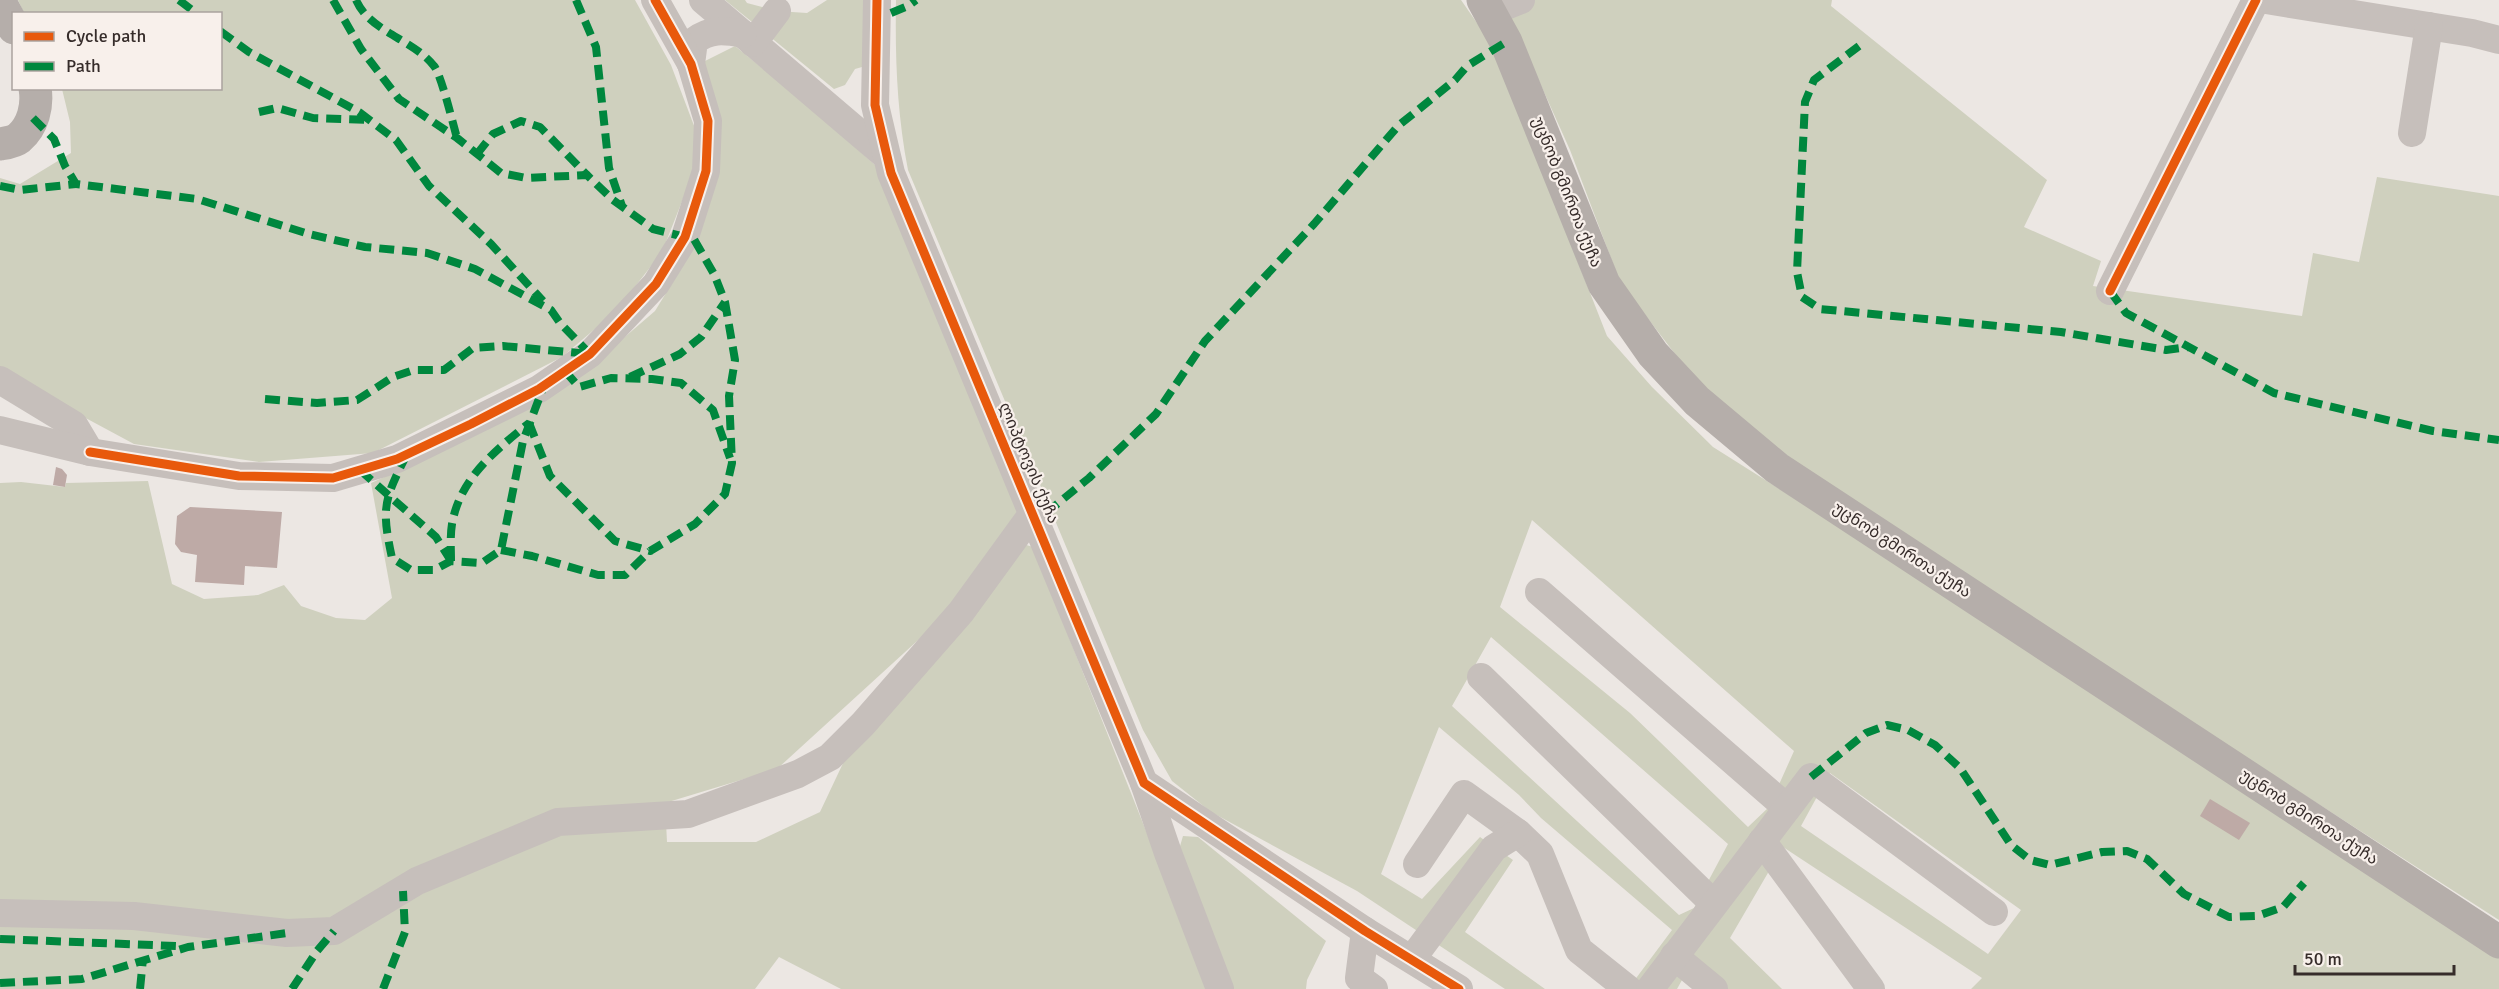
<svg xmlns="http://www.w3.org/2000/svg" width="2499" height="989" viewBox="0 0 2499 989" font-family="Signika,'Noto Sans Georgian',sans-serif">
<style>
.green{fill:#cfd0be;fill-rule:evenodd}
.building{fill:#beaaa6}
.lines{fill:none;stroke-linecap:round;stroke-linejoin:round}
.minor{stroke:#c6bfbb;stroke-width:28}
.major{stroke:#b5aeaa;stroke-width:33}
.quiet{stroke:#00873e;stroke-width:8;stroke-dasharray:15 8;stroke-linecap:butt}
.cycleway-casing{stroke:#f8f0eb;stroke-width:13}
.cycleway{stroke:#e8590c;stroke-width:9}
.labels{text-anchor:middle;dominant-baseline:central;stroke-width:4.5;stroke-linejoin:round;paint-order:stroke}
.street-label{font-size:16px;fill:#362c2a;stroke:#f8f0eb}
</style>
<rect width="100%" height="100%" fill="#ece7e3"/>
<!-- green -->
<g class="green">
<path d="M18,0H635L671,65L696,131L694,171L662,252L616,311L562,357L373,453L259,462L134,444L0,372V178L20,184L71,153L70,122L62,89L220,88V14L24,13Z"/>
<path d="M725,0H745L747,3L777,11L807,13L827,0H865L862,67L855,69L845,85L834,89Z"/>
<path d="M896,0H1461L1493,46L1607,336L1652,387L1713,447L1906,569L2499,958V989H1971L1982,978L1783,847L1730,938L1782,989H1725L1692,962L1677,989H1628L1672,930L1541,818L1519,795L1439,727L1381,874L1422,899L1480,837L1513,860L1465,932L1545,989H1505L1357,891L1211,812L1172,781L1143,730L908,170C897,112 895,59 896,0ZM1532,520L1794,751L1769,807L1748,827L1630,713L1500,607ZM1491,637L1728,844L1694,908L1679,915L1452,706ZM1830,773L2021,910L1988,954L1801,826Z"/>
<path d="M1530,0H1832L1831,6L2047,180L2024,227L2101,261L2093,286L2302,316L2313,253L2359,262L2377,177L2499,196V920L1831,491L1725,408L1685,367L1620,282L1570,150L1509,14Z"/>
<path d="M735,46L813,109L875,165L1020,504L1012,523L939,621L777,769L665,803L667,842H756L820,812L845,759L1023,544L1033,547L1209,989H841L779,957L755,989H0V483L21,482L65,487L66,483L148,481L172,584L204,599L258,595L284,585L301,606L336,618L365,620L392,598L371,483L480,433L576,379L655,311L698,241L703,62Z"/>
<path d="M1183,836L1198,837L1326,941L1307,980L1306,989H1228L1178,853Z"/>
</g>
<!-- building -->
<g class="building">
<path d="M56,467L62,469L67,475L65,487L53,485Z"/>
<path d="M190,507L282,512L277,568L245,566L244,585L195,582L197,555L181,552L175,544L177,516Z"/>
<path d="M2210,799L2250,823L2239,840L2200,816Z"/>
</g>
<g class="lines">
<!-- minor -->
<g class="minor">
<path d="M703,0L885,155"/>
<path d="M877,0L875,105L891,173L1144,783L1168,853L1220,989"/>
<path d="M2266,0L2472,33L2499,40"/>
<path d="M1491,12L1521,0"/>
<path d="M753,43L777,11"/>
<path d="M691,64L694,41C710,29 723,30 743,34"/>
<path d="M2412,133L2429,26"/>
<path d="M2110,291L2256,0"/>
<path d="M0,380L74,425L90,452"/>
<path d="M0,430L90,452L239,476L333,478L397,459L539,389L590,354L656,284L685,237L706,171L708,121L691,64L655,0"/>
<path d="M1539,592L1787,808"/>
<path d="M1481,677L1714,904"/>
<path d="M1144,783L1365,931L1459,989"/>
<path d="M1762,841L1871,989"/>
<path d="M1417,864L1464,794L1518,833L1540,854L1579,950L1628,989"/>
<path d="M0,913L134,916L287,933L334,931L417,881L558,822L688,814L798,774L830,757L863,724L961,612L1033,513"/>
<path d="M1365,931L1359,978L1374,989"/>
<path d="M1674,956L1714,989"/>
<path d="M1412,959L1494,848L1518,833"/>
<path d="M1650,989L1811,777L1994,912"/>
</g>
<!-- major -->
<g class="major">
<path d="M1483,0L1506,42L1604,284L1653,354L1697,401L1777,468L2499,942"/>
<path d="M0,2L14,28"/>
<path d="M0,144C6,143 14,142 19,138C33,126 38,106 35,88"/>
</g>
<!-- quiet -->
<g class="quiet">
<path d="M179,0L197,14"/>
<path d="M333,0L361,49L399,99L457,138L501,173L526,178L587,175L613,200L653,229L685,237"/>
<path d="M356,0C370,32 413,39 434,66C441,74 453,124 457,138"/>
<path d="M576,0L596,47L609,168L622,206"/>
<path d="M891,13L908,6L916,0"/>
<path d="M220,31L249,52L359,112L396,140L429,186L491,244L543,301"/>
<path d="M1859,46L1814,80L1805,102L1797,272L1802,297L1820,309L2061,332L2166,350L2189,347"/>
<path d="M259,112L277,108L313,118L370,120"/>
<path d="M33,118L54,139L65,166L76,184L197,199L309,234L365,247L427,253L475,269L551,310L560,323L590,354"/>
<path d="M477,154L493,134L521,121L540,127L587,175"/>
<path d="M0,186L20,190L76,184"/>
<path d="M2110,291L2126,313L2274,393L2433,431L2499,440"/>
<path d="M565,371L579,387L611,378L652,379L681,383L713,410L730,458"/>
<path d="M630,377L680,354L701,337L725,302"/>
<path d="M265,399L317,403L357,400L393,377L414,370H444L473,348L503,346L590,354"/>
<path d="M529,423L550,476L615,541L650,551L695,524L725,494L732,463L729,396L735,360L725,302L714,274L688,229"/>
<path d="M407,454C384,500 381,507 392,558L411,570H434L451,561L482,563L501,550L523,441L543,388"/>
<path d="M360,470L436,537L451,561"/>
<path d="M1046,513L1089,478L1156,414L1205,341L1314,224L1398,126L1455,80L1467,66L1506,42"/>
<path d="M501,550L532,556L598,575H625L650,551"/>
<path d="M451,561C451,549 450,536 452,524C460,478 495,451 529,423"/>
<path d="M1811,777L1866,733L1887,725L1908,730L1935,745L1960,768L2011,845L2030,860L2050,865L2102,852L2127,851L2147,859L2184,894L2229,917L2257,916L2283,907L2304,883"/>
<path d="M0,939L176,946"/>
<path d="M0,983L82,979L188,947L287,933"/>
<path d="M140,989L143,959"/>
<path d="M292,989L317,951L334,931"/>
<path d="M383,989L405,932L403,891"/>
</g>
<defs>
<g id="cycleway">
<path d="M877,0L875,105L891,173L1144,783L1365,931L1459,989"/>
<path d="M2110,291L2256,0"/>
<path d="M90,452L239,476L333,478L397,459L471,424L539,389L590,354L656,284L685,237L706,171L708,121L691,64L655,0"/>
</g>
</defs>
<!-- cycleway casing -->
<use href="#cycleway" class="cycleway-casing"/>
<!-- cycleway -->
<use href="#cycleway" class="cycleway"/>
</g>
<g class="labels">
<!-- street labels -->
<g class="street-label">
<text transform="translate(1567 192) rotate(68)">უცნობ გმირთა ქუჩა</text>
<text transform="translate(1029 463) rotate(67)">ლიპტოვის ქუჩა</text>
<text transform="translate(1902 550) rotate(33)">უცნობ გმირთა ქუჩა</text>
<text transform="translate(2309 817) rotate(33)">უცნობ გმირთა ქუჩა</text>
</g>
</g>
<!-- legend -->
<rect x="12" y="12" width="210" height="78" fill="#f8f0eb" stroke="#aaa29e" stroke-width="1.5"/>
<rect x="24" y="32" width="30" height="9" fill="#e8590c" stroke="#aaa29e" stroke-width="1.5"/>
<text x="66" y="42" font-size="18" fill="#362c2a">Cycle path</text>
<rect x="24" y="62" width="30" height="9" fill="#00873e" stroke="#aaa29e" stroke-width="1.5"/>
<text x="66" y="72" font-size="18" fill="#362c2a">Path</text>
<!-- scale -->
<path d="M2295 965v9h159v-9" fill="none" stroke="#362c2a" stroke-width="3"/>
<text x="2304" y="965" font-size="18" fill="#362c2a" stroke="#f8f0eb" stroke-width="4.5" paint-order="stroke">50 m</text>
</svg>
